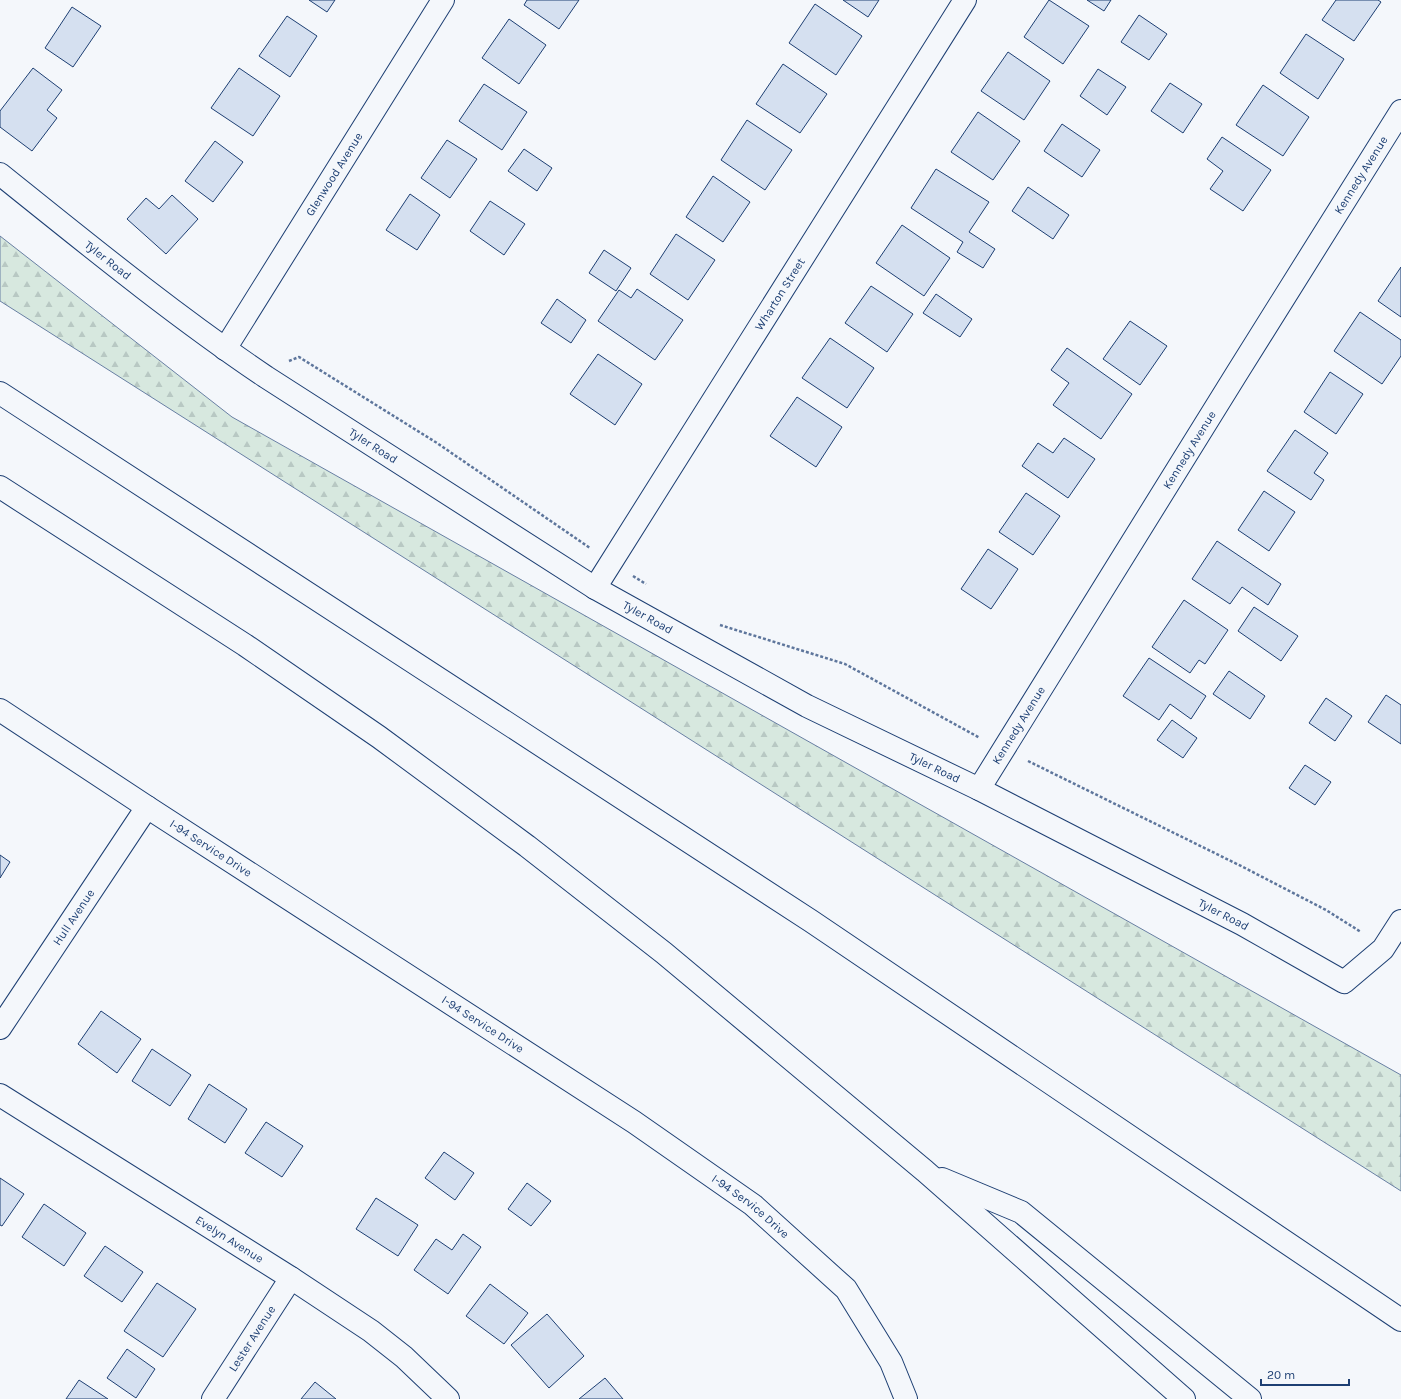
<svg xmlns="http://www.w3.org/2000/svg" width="1401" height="1399" viewBox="0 0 1401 1399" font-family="Karla,sans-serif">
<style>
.forest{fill:url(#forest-firs);stroke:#687fa3}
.building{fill:#d5e0f0;stroke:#1d3f73}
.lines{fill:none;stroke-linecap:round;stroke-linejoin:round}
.minor-casing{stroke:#1d3f73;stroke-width:24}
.motorway-casing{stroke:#1d3f73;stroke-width:24}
.path{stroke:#5e769c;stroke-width:2.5;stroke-dasharray:3 2;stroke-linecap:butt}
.minor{stroke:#f4f7fb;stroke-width:22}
.motorway{stroke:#f4f7fb;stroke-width:22}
.labels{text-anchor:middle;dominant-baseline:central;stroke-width:3;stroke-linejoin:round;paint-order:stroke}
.street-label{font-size:12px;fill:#1d3f73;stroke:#f4f7fb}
</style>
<defs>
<pattern id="forest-firs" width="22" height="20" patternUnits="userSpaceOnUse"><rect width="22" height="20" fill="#d7e8df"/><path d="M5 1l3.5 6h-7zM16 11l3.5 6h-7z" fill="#b8c8c3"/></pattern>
</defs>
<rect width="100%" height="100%" fill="#f4f7fb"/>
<!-- forest -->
<path class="forest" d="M0,236L232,417L1401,1075V1191L0,301Z"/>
<!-- building -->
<g class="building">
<path d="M309,0H335L327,12Z"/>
<path d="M527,0H579L559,29L524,5Z"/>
<path d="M843,0H879L868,17Z"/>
<path d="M1049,0L1089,26L1063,64L1024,37Z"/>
<path d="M1087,0H1111L1104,11Z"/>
<path d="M1336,0H1378L1381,2L1354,41L1322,20Z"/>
<path d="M815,4L862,36L836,75L789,43Z"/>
<path d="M72,7L101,26L73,67L45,48Z"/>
<path d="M1139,15L1167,34L1149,60L1121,42Z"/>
<path d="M287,16L317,36L290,77L259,56Z"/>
<path d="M509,19L546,45L519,84L482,58Z"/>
<path d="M1306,34L1344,59L1318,99L1280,73Z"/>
<path d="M1008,52L1050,81L1024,120L981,91Z"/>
<path d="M783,64L827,94L800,133L756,104Z"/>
<path d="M33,68L62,90L47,110L57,118L32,151L0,127V111Z"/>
<path d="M239,68L280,96L253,136L211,108Z"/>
<path d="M1098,69L1126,87L1107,115L1080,96Z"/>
<path d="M1170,83L1202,104L1183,133L1151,111Z"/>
<path d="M484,84L527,112L502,150L459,121Z"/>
<path d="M1263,85L1309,117L1283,156L1236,125Z"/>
<path d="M978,112L1020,141L993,180L951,152Z"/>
<path d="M747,120L792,150L765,190L721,160Z"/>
<path d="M1062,124L1100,150L1082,177L1044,151Z"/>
<path d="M1222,137L1271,170L1243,211L1210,189L1223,171L1207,159Z"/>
<path d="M447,140L477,159L450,198L421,178Z"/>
<path d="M215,141L243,162L213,202L185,181Z"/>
<path d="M524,149L552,168L537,191L508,171Z"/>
<path d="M936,169L989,202L969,232L995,249L983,268L957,252L963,242L911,208Z"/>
<path d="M713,176L750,202L723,242L686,217Z"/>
<path d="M1028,187L1069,215L1053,239L1012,211Z"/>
<path d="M410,194L440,215L417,250L386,230Z"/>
<path d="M172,195L198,219L166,254L127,219L146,198L159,209Z"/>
<path d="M490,201L525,224L504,255L470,231Z"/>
<path d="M902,225L950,258L924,296L876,263Z"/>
<path d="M676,234L715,260L688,300L650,274Z"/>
<path d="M604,250L631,268L616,291L589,273Z"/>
<path d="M1401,267V317L1378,301Z"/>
<path d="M871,286L913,314L887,352L845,323Z"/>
<path d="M637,289L683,320L655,360L598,321L619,290L631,298Z"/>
<path d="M936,294L972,319L960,337L923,313Z"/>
<path d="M557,299L586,320L571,343L541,323Z"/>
<path d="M1360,312L1401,340V356L1382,384L1334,351Z"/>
<path d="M1130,321L1167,346L1140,385L1103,359Z"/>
<path d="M830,338L874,368L847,408L802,378Z"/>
<path d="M1067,348L1132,394L1101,439L1053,405L1069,383L1051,370Z"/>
<path d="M598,354L642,384L615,425L570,394Z"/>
<path d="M1330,372L1363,394L1336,434L1304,412Z"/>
<path d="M797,397L842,427L816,467L770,436Z"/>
<path d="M1295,430L1328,453L1314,473L1324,480L1311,500L1267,471Z"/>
<path d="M1064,438L1095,459L1068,498L1022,466L1038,443L1053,453Z"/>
<path d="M1264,491L1295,512L1269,551L1238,530Z"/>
<path d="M1026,493L1060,516L1033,555L999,532Z"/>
<path d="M1217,541L1281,584L1268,605L1242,587L1230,604L1192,579Z"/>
<path d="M988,549L1018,569L991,609L961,589Z"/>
<path d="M1184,600L1228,630L1205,664L1199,660L1190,673L1152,647Z"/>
<path d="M1254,607L1298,636L1281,661L1238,631Z"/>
<path d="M1149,658L1206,696L1191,719L1170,704L1159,720L1123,696Z"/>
<path d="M1229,671L1265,696L1250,719L1213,694Z"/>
<path d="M1386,695L1401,705V744L1368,722Z"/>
<path d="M1326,698L1352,716L1335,741L1309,723Z"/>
<path d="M1172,720L1197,738L1183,758L1157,740Z"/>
<path d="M1305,765L1331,782L1315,805L1289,788Z"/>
<path d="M0,855L10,862L0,878Z"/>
<path d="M101,1011L141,1039L117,1073L78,1044Z"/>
<path d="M152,1049L191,1075L170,1106L132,1081Z"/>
<path d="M209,1084L247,1109L225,1143L188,1119Z"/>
<path d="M266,1122L303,1146L282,1177L245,1153Z"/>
<path d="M444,1152L474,1173L455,1200L425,1178Z"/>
<path d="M0,1178L24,1194L2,1226L0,1225Z"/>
<path d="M527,1183L551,1201L531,1226L508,1209Z"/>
<path d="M376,1198L418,1225L398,1256L356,1229Z"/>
<path d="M44,1204L86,1233L64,1266L22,1237Z"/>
<path d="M463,1234L481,1247L448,1294L414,1270L436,1239L452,1250Z"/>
<path d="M105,1246L143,1272L122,1302L84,1276Z"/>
<path d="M157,1283L196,1309L163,1357L124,1331Z"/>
<path d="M490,1284L528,1313L504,1344L466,1316Z"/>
<path d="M547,1314L584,1356L549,1388L511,1345Z"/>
<path d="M127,1349L155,1369L136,1398L107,1378Z"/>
<path d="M605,1378L623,1399H579Z"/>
<path d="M79,1380L108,1399H66Z"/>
<path d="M315,1382L336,1399H301Z"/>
</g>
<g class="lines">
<defs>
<g id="minor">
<path id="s1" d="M0,174C86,243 174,315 266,377L595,588L807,706L979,789L1242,924L1344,982L1383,949L1401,921"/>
<path id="s2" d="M225,349L443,0"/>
<path id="s3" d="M595,588L965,0"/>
<path id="s4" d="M0,710L147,807L634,1122L753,1205L846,1289L891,1362L906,1399"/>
<path id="s5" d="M979,789L1237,373L1401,111"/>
<path id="s6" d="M0,1028L147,807"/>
<path id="s7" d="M0,1095L291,1278L371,1331L404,1357L448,1399"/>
<path id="s8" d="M213,1399L291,1278"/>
</g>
<g id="motorway">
<path d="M0,393L811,921L1401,1320"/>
<path d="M0,487L245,645L379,737L527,846L664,953L925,1171L1184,1399"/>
<path d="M942,1179L1021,1212L1250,1399"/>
</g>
</defs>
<!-- minor casing -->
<use href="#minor" class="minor-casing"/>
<!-- motorway casing -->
<use href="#motorway" class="motorway-casing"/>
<!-- path -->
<g class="path">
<path d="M289,361L299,357L437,443L590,548"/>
<path d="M633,576L646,584"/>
<path d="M720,625L845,664L980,738"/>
<path d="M1028,761L1243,867L1326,910L1361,932"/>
</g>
<!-- minor -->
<use href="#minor" class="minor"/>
<!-- motorway -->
<use href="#motorway" class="motorway"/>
</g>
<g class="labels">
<!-- street labels -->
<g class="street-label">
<text stroke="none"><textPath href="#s2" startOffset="206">Glenwood Avenue</textPath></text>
<text stroke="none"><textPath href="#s5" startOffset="723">Kennedy Avenue</textPath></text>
<text stroke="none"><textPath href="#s1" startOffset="138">Tyler Road</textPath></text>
<text stroke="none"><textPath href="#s3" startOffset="347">Wharton Street</textPath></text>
<text stroke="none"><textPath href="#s1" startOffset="462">Tyler Road</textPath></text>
<text stroke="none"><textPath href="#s5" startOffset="399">Kennedy Avenue</textPath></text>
<text stroke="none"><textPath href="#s1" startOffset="786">Tyler Road</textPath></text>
<text stroke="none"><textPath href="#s5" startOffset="75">Kennedy Avenue</textPath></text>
<text stroke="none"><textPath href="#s1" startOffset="1110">Tyler Road</textPath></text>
<text stroke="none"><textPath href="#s4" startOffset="252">I-94 Service Drive</textPath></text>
<text stroke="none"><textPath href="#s1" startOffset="1434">Tyler Road</textPath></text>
<text stroke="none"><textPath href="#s6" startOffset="133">Hull Avenue</textPath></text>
<text stroke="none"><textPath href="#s4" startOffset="576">I-94 Service Drive</textPath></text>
<text stroke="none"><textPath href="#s4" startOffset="900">I-94 Service Drive</textPath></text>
<text stroke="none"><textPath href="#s7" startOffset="271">Evelyn Avenue</textPath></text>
<text stroke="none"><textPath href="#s8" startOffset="72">Lester Avenue</textPath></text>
</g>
</g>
<!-- scale -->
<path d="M1261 1379v6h88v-6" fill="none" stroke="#1d3f73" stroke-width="2"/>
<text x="1267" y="1379" font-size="12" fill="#1d3f73" stroke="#f4f7fb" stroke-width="3" paint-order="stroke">20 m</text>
</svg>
